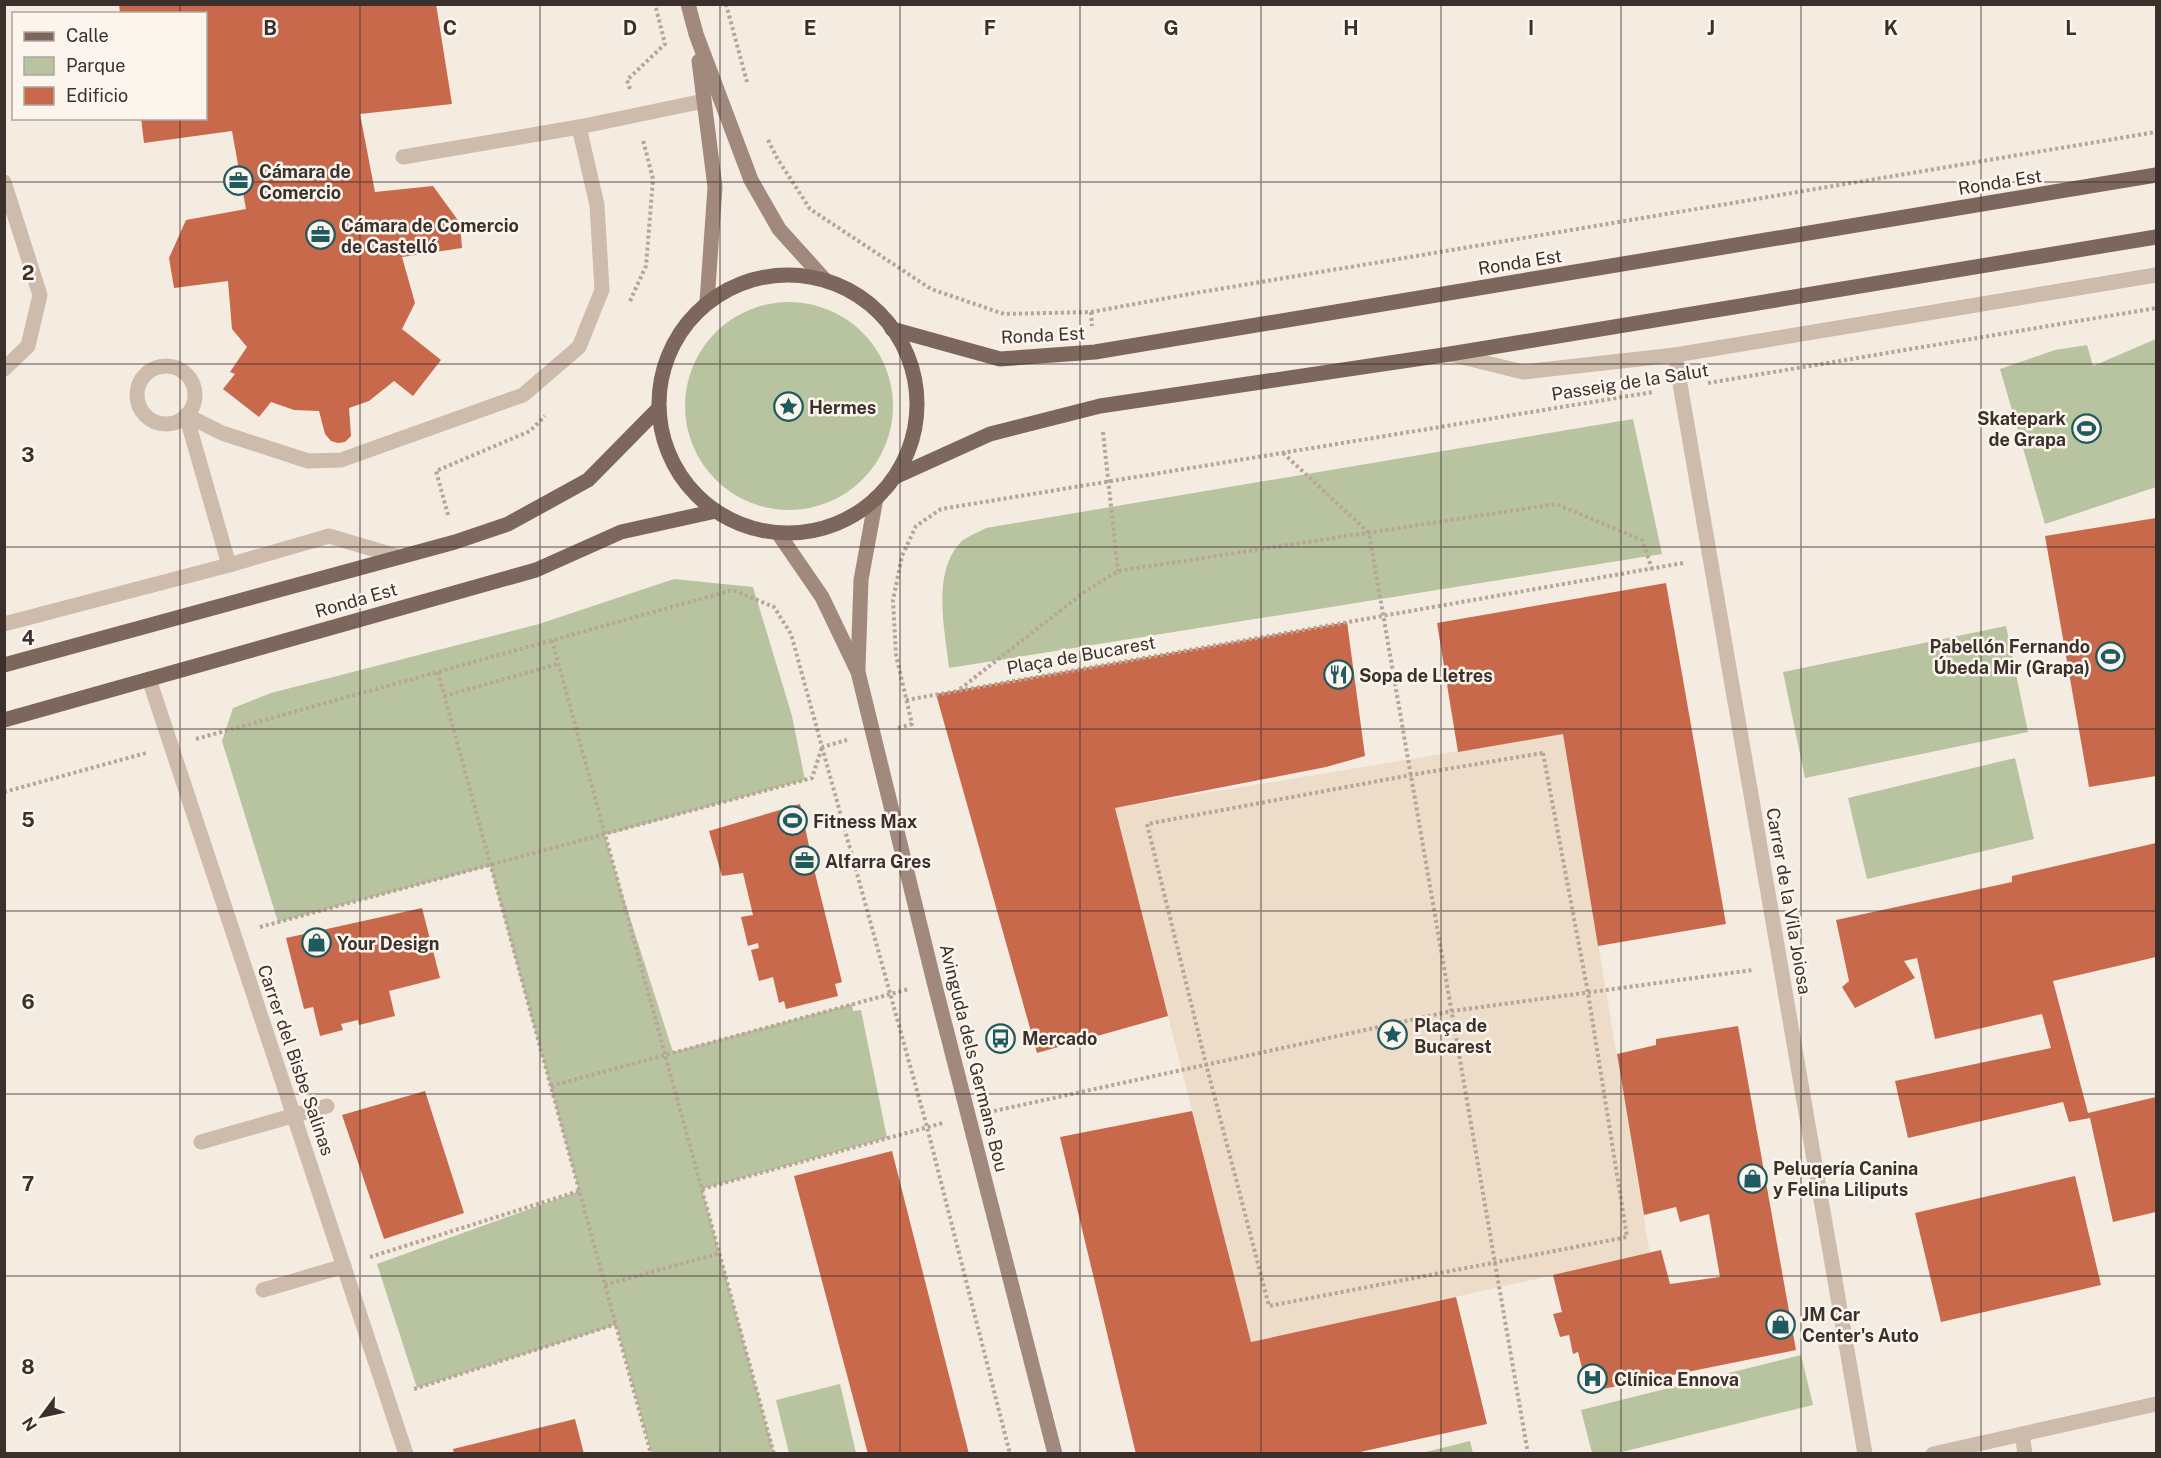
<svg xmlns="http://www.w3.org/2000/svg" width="2161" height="1458" viewBox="0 0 2161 1458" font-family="'Public Sans',sans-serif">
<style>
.green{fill:#b8c4a0}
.plaza{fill:#ecdcc8}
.building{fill:#c8694b}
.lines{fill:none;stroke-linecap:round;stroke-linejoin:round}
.path{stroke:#b9a596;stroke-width:4;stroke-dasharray:3 3;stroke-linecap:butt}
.lane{stroke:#cdbbac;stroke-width:15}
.street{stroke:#cdbbac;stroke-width:15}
.secondary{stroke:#a18a7d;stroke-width:15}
.primary{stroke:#7d675c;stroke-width:15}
.grid{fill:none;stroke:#3b302b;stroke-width:1.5;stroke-opacity:0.55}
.labels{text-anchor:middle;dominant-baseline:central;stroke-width:5;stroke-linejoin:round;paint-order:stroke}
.poi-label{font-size:18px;font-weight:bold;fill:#3b302b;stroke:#fbf5ee;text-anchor:start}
.street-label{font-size:18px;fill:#3b302b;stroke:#fbf5ee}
.grid-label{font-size:20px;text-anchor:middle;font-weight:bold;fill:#3b302b;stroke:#fbf5ee;stroke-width:5;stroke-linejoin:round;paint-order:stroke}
</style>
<rect width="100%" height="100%" fill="#f4ebe1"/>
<!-- green -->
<g class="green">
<circle cx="789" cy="406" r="104"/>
<path d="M2156,339V487L2045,524L2000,369L2055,350L2087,345L2093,366Z"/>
<path d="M1633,419L1662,554L949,668C945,630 931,571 962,541C968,536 979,532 986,528Z"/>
<path d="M674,579L753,587L792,716L805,780L605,835L620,887L673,1052L852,1004L853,1011L861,1010L887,1138L702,1189L774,1453H651L616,1325L417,1388L377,1264L579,1191L490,866L278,922L222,741L233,708L271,693L539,624Z"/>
<path d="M2006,626L2028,732L1805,778L1783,672Z"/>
<path d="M2015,758L2034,839L1867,879L1848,798Z"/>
<path d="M1801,1355L1813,1405L1618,1453H1592L1581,1410Z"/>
<path d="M840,1384L856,1453H789L776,1400Z"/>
<path d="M1470,1441L1473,1453H1422Z"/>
</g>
<!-- plaza -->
<path class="plaza" d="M1563,734L1650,1254L1251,1342L1115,808Z"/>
<!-- building -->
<g class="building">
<path d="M119,4H436L452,104L360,114L375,192L433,186L460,223L462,248L402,257L415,303L402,329L441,360L413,396L394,381L369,401L349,408L351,436L345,442L338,443L331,441L325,434L319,411L294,410L271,402L259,417L223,389L235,374L230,372L247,347L232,329L228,281L174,288L169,258L186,220L246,209L232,131L144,143L141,118H206V14H120Z"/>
<path d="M2156,518V776L2089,787L2045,536Z"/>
<path d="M1666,583L1726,924L1598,946L1563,734L1458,752L1437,623Z"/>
<path d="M1347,622L1365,756L1326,767L1115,808L1168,1016L1037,1053L936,694Z"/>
<path d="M800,804L814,869L842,982L835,984L838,996L786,1009L784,1001L779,1003L773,977L759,981L751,950L759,948L758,943L748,946L741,917L753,915L743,873L722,876L709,831Z"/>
<path d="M2156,843V957L2053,981L2088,1113L2156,1097V1212L2113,1222L2090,1118L2069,1122L2063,1102L1908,1138L1895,1081L2051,1048L2042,1014L1935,1039L1917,958L1904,961L1915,978L1855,1008L1842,987L1849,981L1836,920L2012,882V876Z"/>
<path d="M422,908L440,978L389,991L395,1016L359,1025L358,1020L341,1024L343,1030L320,1036L313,1007L304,1009L286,938Z"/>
<path d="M1738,1026L1796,1350L1588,1392L1578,1352L1573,1354L1569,1335L1560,1337L1553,1314L1562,1312L1553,1275L1661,1250L1670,1284L1720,1277L1709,1214L1680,1222L1676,1207L1644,1215L1617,1054L1656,1045V1039Z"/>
<path d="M425,1091L464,1213L384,1239L342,1115Z"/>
<path d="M1192,1111L1251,1342L1456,1297L1487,1424L1351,1454H1136L1060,1137Z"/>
<path d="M892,1151L969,1454H868L794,1176Z"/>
<path d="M2075,1176L2101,1285L1941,1322L1915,1213Z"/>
<path d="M575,1419L584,1454H454L453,1449Z"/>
</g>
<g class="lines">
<!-- path -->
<g class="path">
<path d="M726,4L747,82"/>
<path d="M630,89L627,80L665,44L655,4"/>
<path d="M768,140L777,158L810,209L931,289L1004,314L1091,312L1195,293L2156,132"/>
<path d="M630,301L646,266L653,179L643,140"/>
<path d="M1091,312L1092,326"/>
<path d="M1708,383L2156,308"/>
<path d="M1103,432L1118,571"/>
<path d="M1283,453L1369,533L1528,1454"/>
<path d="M448,515L436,471L530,431L545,416"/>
<path d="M552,640L774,1454"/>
<path d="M438,672L651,1454"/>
<path d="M960,689L1083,593L1118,571L1556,504L1642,540L1652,569"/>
<path d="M444,696L558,664"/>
<path d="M906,700L1683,563"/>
<path d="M898,728L912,724L896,655L893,600L902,556L916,526L941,509L1653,392"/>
<path d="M196,739L733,590L774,607L791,634L822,747L847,740"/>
<path d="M822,747L927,1127L1010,1454"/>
<path d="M1543,753L1588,993L1627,1237L1269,1306L1206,1064L1147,824L1411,775Z"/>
<path d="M4,792L146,753"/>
<path d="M260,927L812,778L822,747"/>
<path d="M551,1086L909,989"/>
<path d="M994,1111L1452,1011L1753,970"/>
<path d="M702,1189L943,1123"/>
<path d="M370,1257L579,1191"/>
<path d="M605,1285L720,1253"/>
<path d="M414,1389L616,1324"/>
</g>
<!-- lane -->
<g class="lane">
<path d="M403,157L579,127L704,101"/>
<path d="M4,182L40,295L28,346L4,369"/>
<circle cx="166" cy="395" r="29"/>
<path d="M186,415L222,433L308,461L341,460L523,395L579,347L602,290L597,205L579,127"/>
<path d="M186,415L229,565"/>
<path d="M201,1142L327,1106"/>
<path d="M263,1290L344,1266"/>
</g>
<!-- street -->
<g class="street">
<path d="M1450,354L1523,372L1675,355L2156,275"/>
<path d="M1675,355L1865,1454"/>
<path d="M4,624L229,565L329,536L400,557"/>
<path d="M149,679L406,1454"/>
<path d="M2022,1434L2025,1454"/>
<path d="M1933,1454L2156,1404"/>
</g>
<!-- secondary -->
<g class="secondary">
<path d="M688,4L696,34L751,180L779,229L825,280"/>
<path d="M699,61L715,187L707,302"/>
<path d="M778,533L822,597L858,672L934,982L1055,1454"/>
<path d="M858,669L861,580L876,498"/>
</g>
<!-- primary -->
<g class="primary">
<circle cx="788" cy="404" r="129"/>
<path d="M892,329L1000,359L1095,352L2156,175"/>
<path d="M895,477L990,434L1100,406L1450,354L2156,237"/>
<path d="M4,665L455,542L508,524L588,480L659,408"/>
<path d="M4,720L536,570L621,532L716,511"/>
</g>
</g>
<!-- grid -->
<path class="grid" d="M180,4V14M360,4V1454M540,4V1454M720,4V1454M900,4V1454M1080,4V1454M1261,4V1454M1441,4V1454M1621,4V1454M1801,4V1454M1981,4V1454M180,118V1454M4,182H2156M4,364H2156M4,547H2156M4,729H2156M4,911H2156M4,1094H2156M4,1276H2156"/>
<!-- icons -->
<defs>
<symbol id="office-ring" viewBox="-11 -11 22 22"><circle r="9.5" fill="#fbf5ee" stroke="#1f5a5e" stroke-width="1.5"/><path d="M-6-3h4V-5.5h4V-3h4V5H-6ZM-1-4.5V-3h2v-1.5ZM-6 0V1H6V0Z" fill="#1f5a5e"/></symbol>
<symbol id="sight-ring" viewBox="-11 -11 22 22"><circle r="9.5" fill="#fbf5ee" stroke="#1f5a5e" stroke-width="1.5"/><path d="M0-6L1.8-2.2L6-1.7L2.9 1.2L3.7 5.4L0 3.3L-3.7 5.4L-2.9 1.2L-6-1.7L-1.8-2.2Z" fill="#1f5a5e"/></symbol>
<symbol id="stadium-ring" viewBox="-11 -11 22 22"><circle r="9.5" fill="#fbf5ee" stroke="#1f5a5e" stroke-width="1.5"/><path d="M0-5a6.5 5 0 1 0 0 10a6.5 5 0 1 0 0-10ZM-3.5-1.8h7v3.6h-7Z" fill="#1f5a5e"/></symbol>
<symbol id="restaurant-ring" viewBox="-11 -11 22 22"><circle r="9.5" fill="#fbf5ee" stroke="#1f5a5e" stroke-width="1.5"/><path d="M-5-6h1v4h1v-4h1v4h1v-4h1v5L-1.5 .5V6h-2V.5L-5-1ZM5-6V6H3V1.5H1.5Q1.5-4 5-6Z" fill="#1f5a5e"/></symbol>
<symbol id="shop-ring" viewBox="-11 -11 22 22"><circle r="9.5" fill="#fbf5ee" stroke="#1f5a5e" stroke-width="1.5"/><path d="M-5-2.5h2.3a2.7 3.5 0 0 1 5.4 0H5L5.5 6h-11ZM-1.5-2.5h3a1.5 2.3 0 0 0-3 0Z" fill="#1f5a5e"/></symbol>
<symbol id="bus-ring" viewBox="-11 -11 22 22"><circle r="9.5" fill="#fbf5ee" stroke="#1f5a5e" stroke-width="1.5"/><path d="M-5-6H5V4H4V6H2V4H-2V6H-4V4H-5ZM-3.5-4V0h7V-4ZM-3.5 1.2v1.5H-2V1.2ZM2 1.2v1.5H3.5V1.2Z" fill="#1f5a5e"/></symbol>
<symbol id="hospital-ring" viewBox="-11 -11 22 22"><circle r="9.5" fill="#fbf5ee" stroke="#1f5a5e" stroke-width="1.5"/><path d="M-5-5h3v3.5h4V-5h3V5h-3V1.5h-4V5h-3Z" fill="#1f5a5e"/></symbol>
</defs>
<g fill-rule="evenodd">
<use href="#office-ring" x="222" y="164" width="33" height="33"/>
<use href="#office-ring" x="304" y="218" width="33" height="33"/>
<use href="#sight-ring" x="772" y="390" width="33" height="33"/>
<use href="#stadium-ring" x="2070" y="412" width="33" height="33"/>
<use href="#stadium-ring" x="2094" y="640" width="33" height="33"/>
<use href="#restaurant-ring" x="1322" y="658" width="33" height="33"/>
<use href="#stadium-ring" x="776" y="804" width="33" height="33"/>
<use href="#office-ring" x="788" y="844" width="33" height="33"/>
<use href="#shop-ring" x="300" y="926" width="33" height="33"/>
<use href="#sight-ring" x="1376" y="1018" width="33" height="33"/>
<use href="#bus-ring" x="984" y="1022" width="33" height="33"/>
<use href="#shop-ring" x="1736" y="1162" width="33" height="33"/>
<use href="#shop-ring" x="1764" y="1308" width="33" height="33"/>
<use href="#hospital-ring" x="1576" y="1362" width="33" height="33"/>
</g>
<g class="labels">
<!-- poi labels -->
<g class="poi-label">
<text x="259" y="171">Cámara de<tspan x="259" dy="21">Comercio</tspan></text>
<text x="341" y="225">Cámara de Comercio<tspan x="341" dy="21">de Castelló</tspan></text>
<text x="809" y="407">Hermes</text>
<text x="2066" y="418" text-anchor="end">Skatepark<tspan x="2066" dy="21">de Grapa</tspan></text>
<text x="2090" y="646" text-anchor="end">Pabellón Fernando<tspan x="2090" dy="21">Úbeda Mir (Grapa)</tspan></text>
<text x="1359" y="675">Sopa de Lletres</text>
<text x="813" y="821">Fitness Max</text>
<text x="825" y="861">Alfarra Gres</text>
<text x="337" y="943">Your Design</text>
<text x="1414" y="1025">Plaça de<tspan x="1414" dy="21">Bucarest</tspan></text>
<text x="1022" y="1038">Mercado</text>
<text x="1773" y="1168">Peluqería Canina<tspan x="1773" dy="21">y Felina Liliputs</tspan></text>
<text x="1802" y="1314">JM Car<tspan x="1802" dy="21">Center's Auto</tspan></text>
<text x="1614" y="1379">Clínica Ennova</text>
</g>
<!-- street labels -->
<g class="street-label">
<text transform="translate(2000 182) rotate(-9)">Ronda Est</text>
<text transform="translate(1520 262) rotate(-9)">Ronda Est</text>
<text transform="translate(1043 335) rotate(-3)">Ronda Est</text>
<text transform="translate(1630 382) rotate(-9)">Passeig de la Salut</text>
<text transform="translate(356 600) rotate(-16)">Ronda Est</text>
<text transform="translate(1081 655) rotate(-10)">Plaça de Bucarest</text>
<text transform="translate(1789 901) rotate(80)">Carrer de la Vila Joiosa</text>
<text transform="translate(974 1058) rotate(76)">Avinguda dels Germans Bou</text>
<text transform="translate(296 1060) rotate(71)">Carrer del Bisbe Salinas</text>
</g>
</g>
<g class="grid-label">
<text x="270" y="35">B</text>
<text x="450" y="35">C</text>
<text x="630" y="35">D</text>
<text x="810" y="35">E</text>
<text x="990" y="35">F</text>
<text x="1171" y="35">G</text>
<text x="1351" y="35">H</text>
<text x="1531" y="35">I</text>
<text x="1711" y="35">J</text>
<text x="1891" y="35">K</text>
<text x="2071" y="35">L</text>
<text x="28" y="280">2</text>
<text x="28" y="462">3</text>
<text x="28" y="645">4</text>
<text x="28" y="827">5</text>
<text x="28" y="1009">6</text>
<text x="28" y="1191">7</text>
<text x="28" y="1374">8</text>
</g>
<!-- border -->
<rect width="2161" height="1458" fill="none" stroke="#3b302b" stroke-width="12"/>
<!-- legend -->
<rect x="12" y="12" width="195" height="108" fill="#fbf5ee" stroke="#aea6a0" stroke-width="1.5"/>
<rect x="24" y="32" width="30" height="9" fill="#7d675c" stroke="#aea6a0" stroke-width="1.5"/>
<text x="66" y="42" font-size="18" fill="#3b302b">Calle</text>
<rect x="24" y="57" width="30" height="18" fill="#b8c4a0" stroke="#aea6a0" stroke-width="1.5"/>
<text x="66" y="72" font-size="18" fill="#3b302b">Parque</text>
<rect x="24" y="87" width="30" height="18" fill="#c8694b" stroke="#aea6a0" stroke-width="1.5"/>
<text x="66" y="102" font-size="18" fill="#3b302b">Edificio</text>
<!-- north arrow -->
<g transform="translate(42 1416) rotate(237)" stroke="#fbf5ee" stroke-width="4.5" paint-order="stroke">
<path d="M0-4.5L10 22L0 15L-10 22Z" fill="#3b302b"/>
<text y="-9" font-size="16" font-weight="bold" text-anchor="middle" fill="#3b302b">N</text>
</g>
</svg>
